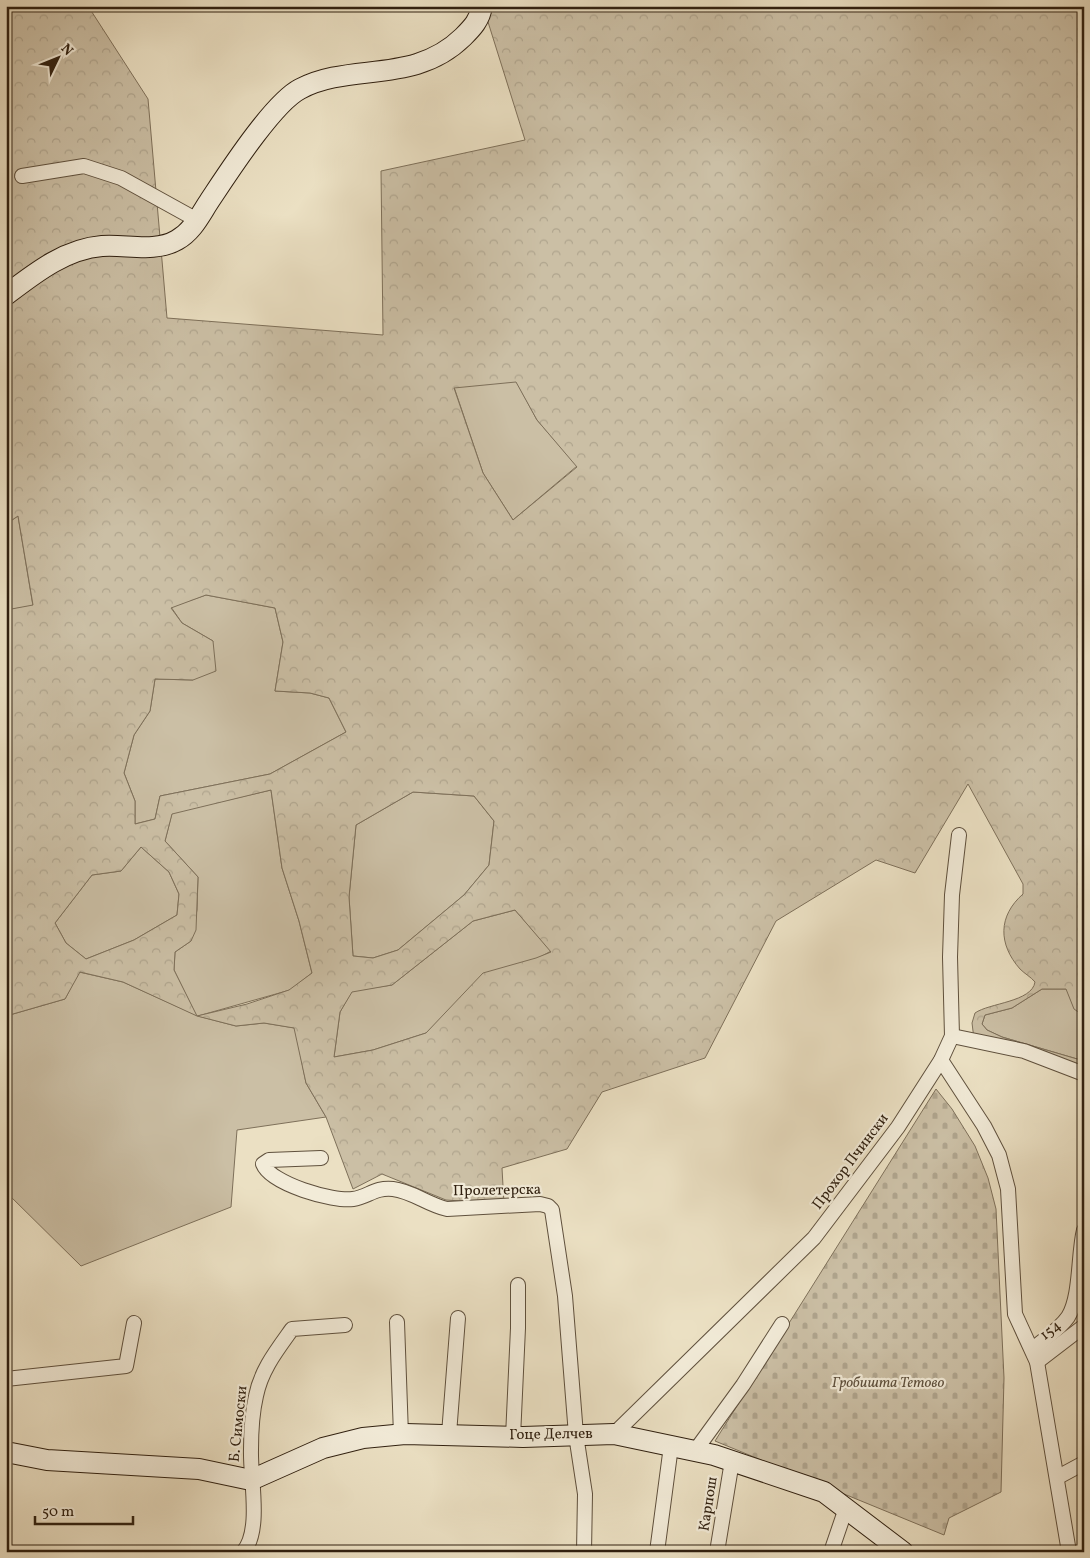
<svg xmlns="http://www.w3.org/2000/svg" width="1090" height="1558" viewBox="0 0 1090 1558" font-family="Vollkorn,serif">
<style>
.grass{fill:#cbbfa5;stroke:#7e705a}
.forest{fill:url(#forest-crowns);stroke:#7e705a;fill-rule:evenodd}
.cemetery{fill:url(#cemetery-stones);stroke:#7e705a}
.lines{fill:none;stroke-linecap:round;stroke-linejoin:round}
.street-casing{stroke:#5f503d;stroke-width:16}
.secondary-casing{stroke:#302010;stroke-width:22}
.street{stroke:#f2ebd8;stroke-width:14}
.secondary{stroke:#f2ebd8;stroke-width:20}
.labels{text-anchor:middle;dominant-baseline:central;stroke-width:4.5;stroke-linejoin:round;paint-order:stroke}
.street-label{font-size:15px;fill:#302010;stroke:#f2ebd8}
.park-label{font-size:15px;font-style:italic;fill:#5e503d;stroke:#f2ebd8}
</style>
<defs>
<pattern id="forest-crowns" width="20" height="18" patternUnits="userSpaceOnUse" patternTransform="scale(1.25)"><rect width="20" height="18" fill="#cbbfa5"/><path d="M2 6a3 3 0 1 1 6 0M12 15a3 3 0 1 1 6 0" fill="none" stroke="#afa48d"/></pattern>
<pattern id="cemetery-stones" width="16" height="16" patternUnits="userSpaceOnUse" patternTransform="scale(1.25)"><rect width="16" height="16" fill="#cbbfa5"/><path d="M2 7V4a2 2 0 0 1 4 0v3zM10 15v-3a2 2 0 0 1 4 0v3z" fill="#afa48d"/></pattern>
</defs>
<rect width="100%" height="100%" fill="#ebe0c3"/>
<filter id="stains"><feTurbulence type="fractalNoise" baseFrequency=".004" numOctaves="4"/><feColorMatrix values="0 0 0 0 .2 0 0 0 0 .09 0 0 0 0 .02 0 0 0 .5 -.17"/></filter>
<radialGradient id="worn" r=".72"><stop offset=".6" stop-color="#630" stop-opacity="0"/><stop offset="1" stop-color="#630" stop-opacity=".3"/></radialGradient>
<!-- grass -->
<g class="grass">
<path d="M516,381L537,420L577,466L513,520L483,473L454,387Z"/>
<path d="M18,516L33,606L6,610V524Z"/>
<path d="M206,595L275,608L283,642L275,691L310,693L329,698L346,732L270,774L160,796L155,819L135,824V801L124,773L134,735L150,711L155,679L193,680L213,641L182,623L171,607Z"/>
<path d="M271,790L282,868L299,921L312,973L290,990L198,1016L236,1026L264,1023L295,1028L306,1083L326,1117L237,1130L231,1207L81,1266L6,1192V1016L65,999L79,972L123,982L196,1015L174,970L175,952L191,941L197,910L198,877L165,841L172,813Z"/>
<path d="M413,792L474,796L494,821L489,865L464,895L398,950L373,958L353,956L349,897L356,825Z"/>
<path d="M141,847L169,872L179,894L177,915L134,940L86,959L66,943L55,923L92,875L121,871Z"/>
<path d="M515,910L551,951L452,1007L426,1033L373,1050L334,1057L340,1012L352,991L392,985L473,921Z"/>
<path d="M1042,989H1067L1074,1008L1084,1016V1061L1002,1037L987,1030L982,1024L985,1015L1012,1008Z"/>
</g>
<!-- forest -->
<path class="forest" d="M6,6H88L148,99L167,318L383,335L381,171L525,140L483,6H1084V1016L1074,1009L1066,989H1042L1012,1008L985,1015L982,1024L987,1030L1002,1037L1084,1061V1074L974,1039L972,1023L975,1013C989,1003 1032,1002 1035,982C1031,977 1025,974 1020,969C998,944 998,916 1023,894V884L968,784L915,873L876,860L776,921L705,1058L602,1092L567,1149L502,1168L504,1204L446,1200L382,1174L353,1189L326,1117L306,1083L294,1028L264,1023L236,1026L197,1016L123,982L80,972L65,999L6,1016V610L33,605L18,516L6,524ZM516,382L537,420L577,467L513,520L483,473L454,388ZM206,595L275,608L283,642L275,691L310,693L329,698L346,732L270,774L160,796L155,819L135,824V801L124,773L134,735L150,711L155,679L193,680L216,671L213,641L182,623L171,608ZM271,790L282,868L299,921L312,973L289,990L247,1004L197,1016L174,970L175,952L191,941L196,930L198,877L165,841L172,814ZM413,792L474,796L494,821L489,865L464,895L398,950L373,958L353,956L349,897L356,825ZM141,847L169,872L179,894L177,915L134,940L86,959L66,943L55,923L92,875L121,871ZM515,910L551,952L536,958L483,973L426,1033L373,1050L334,1057L340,1012L352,992L392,985L473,921Z"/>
<!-- cemetery -->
<path class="cemetery" d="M936,1089L952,1109L975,1146L988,1178L996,1209L1004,1378L1001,1492L949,1518L944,1535L715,1441Z"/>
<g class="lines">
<defs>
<g id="street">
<path d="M22,176L84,166L121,178L197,220"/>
<path d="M952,1036L1024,1051L1084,1074"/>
<path d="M941,1060L984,1126L999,1155L1008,1189L1015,1314L1037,1362L1069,1552"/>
<path d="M321,1158L269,1160L263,1164C271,1184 333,1202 353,1199C368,1197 375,1187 393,1189C412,1191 428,1205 447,1209L540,1204L548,1206L552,1210L565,1296L576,1435L585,1494L584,1552"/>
<path d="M397,1322L401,1435"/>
<path d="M1033,1349C1044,1339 1059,1330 1068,1317C1081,1297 1078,1254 1084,1230"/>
<path d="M1037,1362L1084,1326"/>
<path d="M6,1379L126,1366L134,1323"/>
<path d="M449,1434L458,1318"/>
<path d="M614,1434L814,1238L898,1127L941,1060L952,1036L950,957L952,895L959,835"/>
<path d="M513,1437L518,1328V1285"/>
<path d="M695,1451L743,1385L782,1324"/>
<path d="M1058,1477L1084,1463"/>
<path d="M243,1552C262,1531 250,1478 251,1450C251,1433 252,1413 256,1396C261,1370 277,1350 292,1329L345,1325"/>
<path d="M657,1552L671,1446"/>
<path d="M717,1552L732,1461"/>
<path d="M831,1552L846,1508"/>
</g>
<g id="secondary">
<path d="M6,295C35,273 65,249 102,246C126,244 155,253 177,240C193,231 200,215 210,200C228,173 273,103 300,89C351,62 414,85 463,37C472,28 480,20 482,6"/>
<path d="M6,1452L47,1460L199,1469L251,1480L323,1448L363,1438L405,1434L523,1437L614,1434L714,1455L824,1492L903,1552"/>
</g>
</defs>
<!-- street casing -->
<use href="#street" class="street-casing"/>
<!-- secondary casing -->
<use href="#secondary" class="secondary-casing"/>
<!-- street -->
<use href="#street" class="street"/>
<!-- secondary -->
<use href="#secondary" class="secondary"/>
</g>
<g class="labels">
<!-- street labels -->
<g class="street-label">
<text transform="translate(851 1162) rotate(-53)">Прохор Пчински</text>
<text transform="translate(497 1191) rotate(-1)">Пролетерска</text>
<text transform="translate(1051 1331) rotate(-38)">154</text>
<text transform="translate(239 1424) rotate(-84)">Б. Симоски</text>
<text transform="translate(551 1435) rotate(-1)">Гоце Делчев</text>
<text transform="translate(709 1504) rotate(-81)">Карпош</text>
</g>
<!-- park labels -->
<g class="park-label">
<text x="888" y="1383">Гробишта Тетово</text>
</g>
</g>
<!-- margin -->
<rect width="1090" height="1558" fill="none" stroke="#ebe0c3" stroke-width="25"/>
<rect x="8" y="8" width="1075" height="1543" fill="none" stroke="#302010" stroke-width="2.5"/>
<rect x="12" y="12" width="1065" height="1533" fill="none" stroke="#302010"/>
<!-- north arrow -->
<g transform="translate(58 58) rotate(47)" stroke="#f2ebd8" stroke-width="4" paint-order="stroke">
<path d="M0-4L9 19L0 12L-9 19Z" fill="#302010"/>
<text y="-8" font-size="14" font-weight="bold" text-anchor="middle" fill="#302010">N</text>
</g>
<!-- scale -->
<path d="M35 1516v8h98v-8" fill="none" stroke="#302010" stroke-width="2.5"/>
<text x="42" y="1516" font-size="15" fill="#302010" stroke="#f2ebd8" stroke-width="4" paint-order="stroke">50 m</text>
<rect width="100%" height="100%" filter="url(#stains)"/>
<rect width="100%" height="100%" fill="url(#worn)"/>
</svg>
